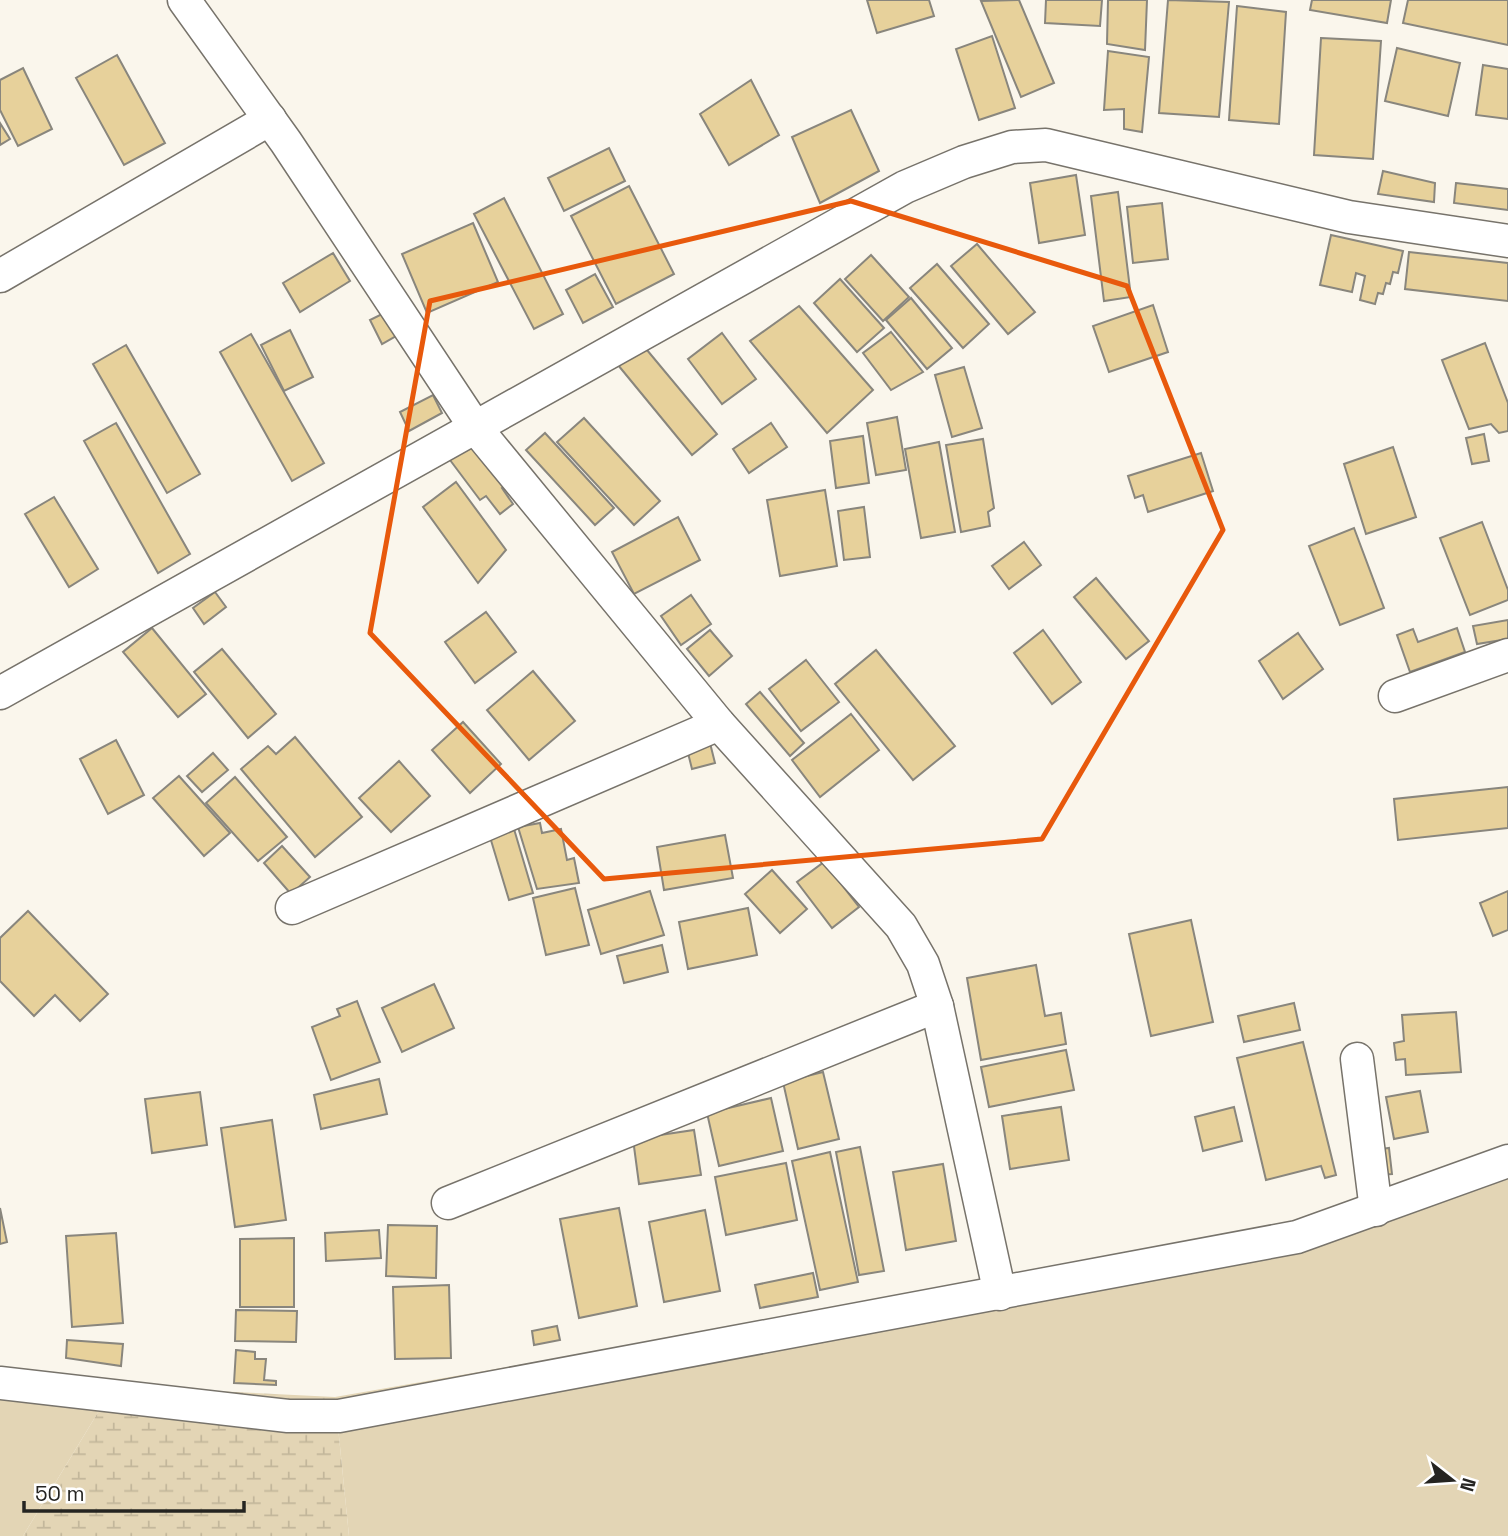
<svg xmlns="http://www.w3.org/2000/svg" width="1508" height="1536" viewBox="0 0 1508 1536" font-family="'Space Grotesk',sans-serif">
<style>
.grass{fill:#e3d5b5}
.wetland{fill:url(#wetland-marsh)}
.building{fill:#e7d19b;stroke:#89867d;stroke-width:2}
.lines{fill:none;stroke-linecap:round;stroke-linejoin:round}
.street-casing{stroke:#77736b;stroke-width:35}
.street{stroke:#fff;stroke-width:32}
.marked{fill:none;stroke:#e8590c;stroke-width:5;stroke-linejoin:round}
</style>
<defs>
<pattern id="wetland-marsh" width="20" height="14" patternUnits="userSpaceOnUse" patternTransform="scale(1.75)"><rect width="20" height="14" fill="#e3d5b5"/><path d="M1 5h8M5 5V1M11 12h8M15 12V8" fill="none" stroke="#c3b79b"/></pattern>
</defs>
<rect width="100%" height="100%" fill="#faf6ec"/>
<!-- grass -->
<g class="grass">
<path d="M1508,1157V1536H349L335,1397L1344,1221Z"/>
<path d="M0,1380L114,1386L23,1536H0Z"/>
</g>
<!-- wetland -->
<path class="wetland" d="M114,1386L335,1397L349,1536H23Z"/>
<!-- building -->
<g class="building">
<path d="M867,0H929L934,16L877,33Z"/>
<path d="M1019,0L1054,83L1021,97L981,1Z"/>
<path d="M1046,0H1102L1100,26L1045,23Z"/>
<path d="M1108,0H1147L1145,50L1107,44Z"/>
<path d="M1168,0L1229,2L1219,117L1159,113Z"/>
<path d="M1312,0H1391L1387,23L1310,10Z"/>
<path d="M1408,0H1508V45L1403,23Z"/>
<path d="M1237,6L1286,12L1279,124L1229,120Z"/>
<path d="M992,36L1015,108L979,120L956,49Z"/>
<path d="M1321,38L1381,41L1373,159L1314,155Z"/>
<path d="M1397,48L1460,63L1448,116L1385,101Z"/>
<path d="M1108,51L1149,57L1142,132L1124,129V109L1104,110Z"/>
<path d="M117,55L165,143L124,165L76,78Z"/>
<path d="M1483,65L1508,69V119L1476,115Z"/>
<path d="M23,68L52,129L18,146L0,110V80Z"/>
<path d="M751,80L779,135L729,165L700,114Z"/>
<path d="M851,110L879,171L820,203L792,137Z"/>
<path d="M0,123L10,139L0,145Z"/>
<path d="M609,148L625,181L564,211L548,178Z"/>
<path d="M1383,171L1435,183L1434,202L1378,194Z"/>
<path d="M1076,175L1085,235L1039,243L1030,183Z"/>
<path d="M1456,183L1508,189V210L1454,203Z"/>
<path d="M629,186L674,274L616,304L571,216Z"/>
<path d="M1118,192L1131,297L1104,301L1091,196Z"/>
<path d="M504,198L563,314L534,329L474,214Z"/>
<path d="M1162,203L1168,259L1133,263L1127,207Z"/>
<path d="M473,223L498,282L427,313L402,254Z"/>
<path d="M1331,235L1403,251L1398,273L1393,272L1390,284L1386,283L1383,294L1378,293L1375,304L1360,300L1365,276L1356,273L1352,292L1320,285Z"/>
<path d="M977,244L1035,312L1008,334L951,266Z"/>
<path d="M1409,252L1508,263V301L1405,289Z"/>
<path d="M333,253L350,281L300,312L283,283Z"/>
<path d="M871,255L909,297L883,321L845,279Z"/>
<path d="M937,264L989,324L963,348L910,288Z"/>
<path d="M595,274L613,307L583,323L566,290Z"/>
<path d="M840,279L884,328L857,352L814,303Z"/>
<path d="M911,298L952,348L927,369L886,320Z"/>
<path d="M1153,305L1168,352L1109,372L1093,326Z"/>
<path d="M799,306L873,390L827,433L750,341Z"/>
<path d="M384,313L396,336L382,344L370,320Z"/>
<path d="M290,330L313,377L284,391L261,345Z"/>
<path d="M891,332L923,372L891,390L863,353Z"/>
<path d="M722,333L756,379L722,404L688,359Z"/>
<path d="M251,334L324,463L292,481L220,352Z"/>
<path d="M1485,343L1508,403V431L1499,433L1491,424L1469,429L1442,360Z"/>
<path d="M642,344L717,434L692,455L618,365Z"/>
<path d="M126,345L200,474L167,493L93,364Z"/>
<path d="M964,367L982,428L952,437L935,375Z"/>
<path d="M433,395L442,413L409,431L400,412Z"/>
<path d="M897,417L906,470L876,475L867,423Z"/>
<path d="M584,418L660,501L634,525L557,442Z"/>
<path d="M116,423L190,554L158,573L84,441Z"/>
<path d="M771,423L787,447L749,473L733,449Z"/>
<path d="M545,433L614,508L595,525L526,450Z"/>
<path d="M1484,434L1489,461L1472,464L1466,438Z"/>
<path d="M863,436L869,483L836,488L830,441Z"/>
<path d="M983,439L994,508L988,512L990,526L961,532L946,445Z"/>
<path d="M939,442L955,532L921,538L905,449Z"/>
<path d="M472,443L505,486L502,488L513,504L500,514L486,496L480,500L450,460Z"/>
<path d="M1393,447L1416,517L1366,534L1344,464Z"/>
<path d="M1201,453L1213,491L1148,512L1143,495L1135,498L1128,476Z"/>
<path d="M456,482L506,550L478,583L423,507Z"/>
<path d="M825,490L837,566L780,576L767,500Z"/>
<path d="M54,497L98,569L69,587L25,514Z"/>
<path d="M864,507L870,557L844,560L838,511Z"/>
<path d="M678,517L700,560L634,594L612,552Z"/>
<path d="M1482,522L1508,590V600L1470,615L1440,538Z"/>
<path d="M1354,528L1384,608L1340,625L1309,546Z"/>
<path d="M1024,542L1041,565L1009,589L992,566Z"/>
<path d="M1096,578L1149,641L1126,659L1074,597Z"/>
<path d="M215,592L226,607L204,624L193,608Z"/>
<path d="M691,595L711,624L681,645L661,616Z"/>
<path d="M486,612L516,652L475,683L445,642Z"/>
<path d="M1508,620V639L1477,644L1473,626Z"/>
<path d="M152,628L206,694L178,717L123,652Z"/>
<path d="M1457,628L1465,652L1410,672L1397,635L1413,629L1418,642Z"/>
<path d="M710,630L732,656L709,676L687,649Z"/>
<path d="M1043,630L1081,682L1052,704L1014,653Z"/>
<path d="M1298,633L1323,669L1283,699L1259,661Z"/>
<path d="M222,649L276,714L248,738L194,672Z"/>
<path d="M876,650L955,746L913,780L835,684Z"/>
<path d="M806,660L839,702L801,731L769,689Z"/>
<path d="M533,671L575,721L529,760L487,710Z"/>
<path d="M760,692L804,743L790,756L746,704Z"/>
<path d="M851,714L879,750L820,797L792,760Z"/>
<path d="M463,722L501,764L470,793L432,750Z"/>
<path d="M295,737L362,817L315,857L241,769L268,746L276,754Z"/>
<path d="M116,740L144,795L108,814L80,759Z"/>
<path d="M710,743L715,763L692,769L687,749Z"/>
<path d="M213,753L228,770L202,792L187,776Z"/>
<path d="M399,761L430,796L391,832L359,798Z"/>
<path d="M179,776L230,833L204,856L153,798Z"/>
<path d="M235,777L287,837L258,861L206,803Z"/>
<path d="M1508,787V828L1398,840L1394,799Z"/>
<path d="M540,823L542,833L561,829L567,860L574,858L579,883L537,889L518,827Z"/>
<path d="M514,829L533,893L509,900L490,837Z"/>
<path d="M725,835L733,878L664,890L657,847Z"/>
<path d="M282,846L310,877L291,894L264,863Z"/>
<path d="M824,862L859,907L832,928L797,882Z"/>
<path d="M772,870L807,909L780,933L745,894Z"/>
<path d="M575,888L589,945L546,955L533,898Z"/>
<path d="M650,891L664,935L601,954L588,910Z"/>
<path d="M1508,891V930L1493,936L1480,903Z"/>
<path d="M748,908L757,955L688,969L679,922Z"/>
<path d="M28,911L108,994L80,1021L55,995L34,1016L0,981V938Z"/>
<path d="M1191,920L1213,1022L1151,1036L1129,934Z"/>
<path d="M662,945L668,972L624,983L617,956Z"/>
<path d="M1036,965L1045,1016L1061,1013L1066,1044L981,1060L967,978Z"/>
<path d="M434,984L454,1028L402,1052L382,1008Z"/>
<path d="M357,1001L380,1062L331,1080L312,1027L340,1016L337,1009Z"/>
<path d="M1294,1003L1300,1030L1244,1042L1238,1016Z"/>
<path d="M1456,1012L1461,1072L1406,1075L1405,1059L1396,1060L1394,1043L1404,1041L1402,1015Z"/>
<path d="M1303,1042L1336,1175L1325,1178L1321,1166L1266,1180L1237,1058Z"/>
<path d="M1066,1050L1074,1090L989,1107L981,1067Z"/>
<path d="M823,1072L839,1139L798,1149L783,1082Z"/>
<path d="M379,1079L387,1114L321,1129L314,1095Z"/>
<path d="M1420,1091L1428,1132L1394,1139L1386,1097Z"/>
<path d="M200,1092L207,1145L152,1153L145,1099Z"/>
<path d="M771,1098L783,1151L719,1166L707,1113Z"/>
<path d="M1061,1107L1069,1160L1010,1169L1002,1116Z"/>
<path d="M1234,1107L1242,1141L1203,1151L1195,1117Z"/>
<path d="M272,1120L286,1220L235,1227L221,1128Z"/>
<path d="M694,1130L701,1175L639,1184L633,1139Z"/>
<path d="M860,1147L884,1271L859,1275L836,1152Z"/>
<path d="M1389,1148L1392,1174L1377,1175L1374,1150Z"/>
<path d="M830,1152L858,1282L820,1290L792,1161Z"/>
<path d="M786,1163L797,1220L726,1235L715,1177Z"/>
<path d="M943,1164L956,1241L906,1250L893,1172Z"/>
<path d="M0,1208L7,1242L0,1244Z"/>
<path d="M619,1208L637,1306L579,1318L560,1219Z"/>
<path d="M705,1210L720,1291L664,1302L649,1222Z"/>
<path d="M388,1225L437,1226L436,1278L386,1276Z"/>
<path d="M379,1230L381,1258L326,1261L325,1233Z"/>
<path d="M116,1233L123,1323L72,1327L66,1236Z"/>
<path d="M294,1238V1307H240V1239Z"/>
<path d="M813,1273L818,1297L760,1308L755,1285Z"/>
<path d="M449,1285L451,1358L395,1359L393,1287Z"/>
<path d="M236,1310L297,1311L296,1342L235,1341Z"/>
<path d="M557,1326L560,1340L534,1345L532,1331Z"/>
<path d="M67,1340L123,1344L121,1366L66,1358Z"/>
<path d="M236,1350L255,1352V1359H266L264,1380L276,1381V1385L234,1383Z"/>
</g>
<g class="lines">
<defs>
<g id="street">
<path d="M184,0L286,142L475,427L719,724L901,926L923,964L937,1006L1000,1294"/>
<path d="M0,276L270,119"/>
<path d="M0,693L905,187L964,162L1012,147L1046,145L1349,217L1508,241"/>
<path d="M1395,696L1508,655"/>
<path d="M292,908L719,724"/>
<path d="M1357,1059L1376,1210"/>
<path d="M448,1203L937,1006"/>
<path d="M0,1383L288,1416H339L1297,1237L1508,1161"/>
</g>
</defs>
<!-- street casing -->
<use href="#street" class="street-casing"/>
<!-- street -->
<use href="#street" class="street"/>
</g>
<!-- marked area -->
<path class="marked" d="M851,201L1127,286L1223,530L1042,839L604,879L370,633L430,301Z"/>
<!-- north arrow -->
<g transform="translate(1452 1480) rotate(107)" stroke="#ffffff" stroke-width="5" paint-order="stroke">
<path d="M0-5L12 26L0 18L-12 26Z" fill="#252421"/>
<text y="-10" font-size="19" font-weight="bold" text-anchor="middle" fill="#252421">N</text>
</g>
<!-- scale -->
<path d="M24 1501v10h220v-10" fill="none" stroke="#252421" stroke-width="3.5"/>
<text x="35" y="1501" font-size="21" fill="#252421" stroke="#ffffff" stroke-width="5" paint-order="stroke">50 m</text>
</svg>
